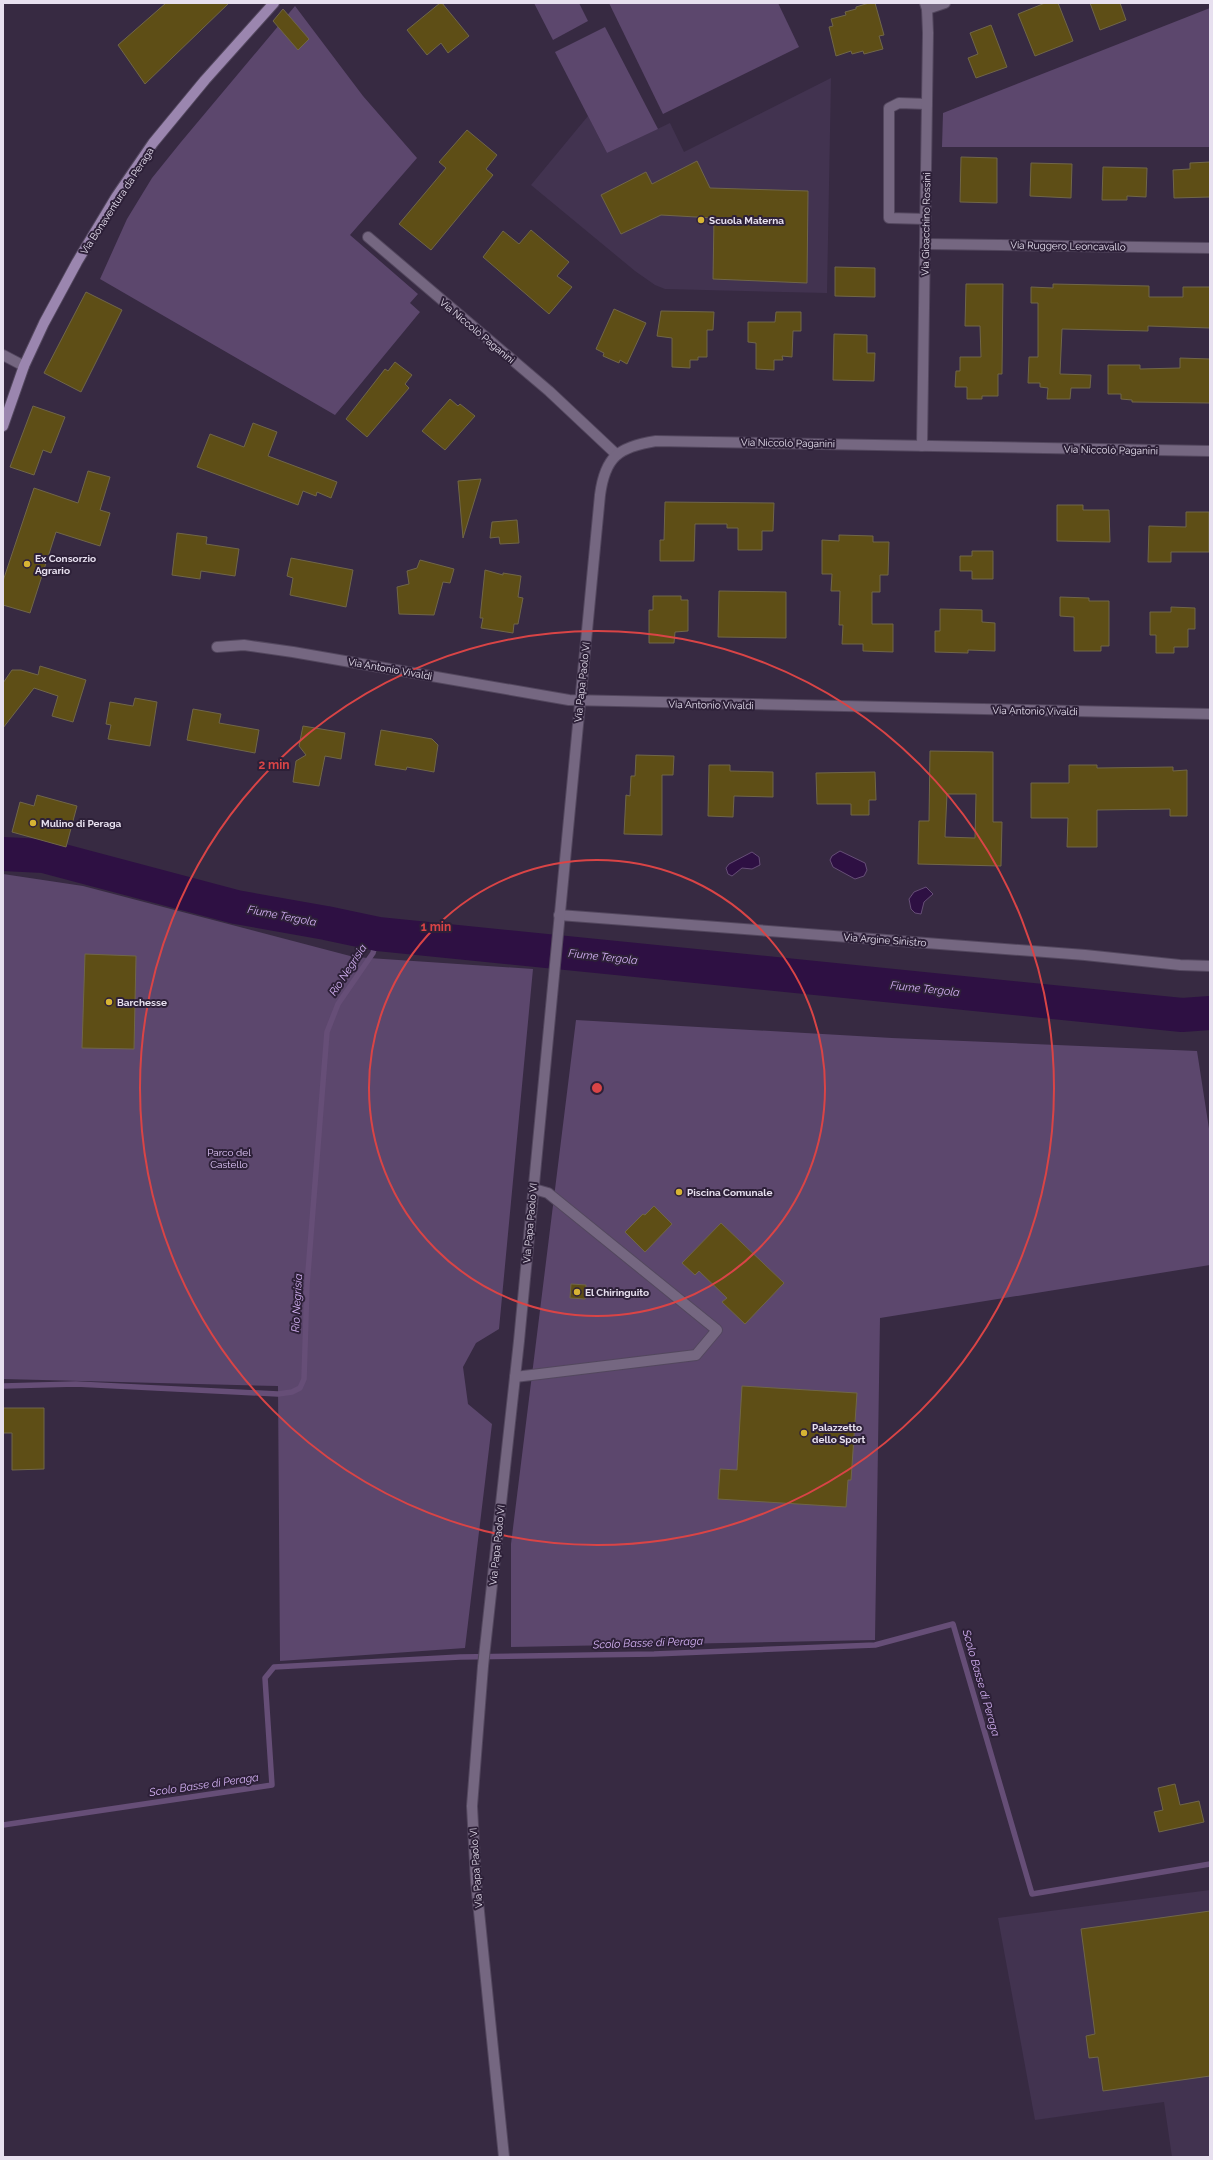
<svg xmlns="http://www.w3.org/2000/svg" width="1213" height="2160" viewBox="0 0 1213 2160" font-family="Raleway,sans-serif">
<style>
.built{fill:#423350}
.green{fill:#5c476d}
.water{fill:#2e1043;stroke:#664e77}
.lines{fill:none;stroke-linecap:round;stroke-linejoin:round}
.stream{stroke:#664e77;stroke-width:5.5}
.river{stroke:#2e1043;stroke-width:34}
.building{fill:#5e4e16;stroke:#706649;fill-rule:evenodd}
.lane-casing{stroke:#53475e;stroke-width:12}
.street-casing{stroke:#53475e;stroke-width:12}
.secondary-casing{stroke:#53475e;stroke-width:12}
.lane{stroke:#756781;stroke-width:10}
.street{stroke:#756781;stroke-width:10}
.secondary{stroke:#9b86af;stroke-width:10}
.ring{fill:none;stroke:#d94446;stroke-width:2}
.poi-dot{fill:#d7b434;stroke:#2d2038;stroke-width:1.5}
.labels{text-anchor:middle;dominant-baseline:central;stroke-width:4;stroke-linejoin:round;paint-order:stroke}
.street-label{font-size:10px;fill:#e7e0ef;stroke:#2d2038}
.poi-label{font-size:10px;font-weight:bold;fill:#e7e0ef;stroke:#2d2038;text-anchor:start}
.park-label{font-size:10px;fill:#e0c6f9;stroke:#2d2038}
.water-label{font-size:11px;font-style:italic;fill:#d5b2f5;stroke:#2d2038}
.centre{fill:#d94446;stroke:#2d2038;stroke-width:2}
.ring-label{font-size:12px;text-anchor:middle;font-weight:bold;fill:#d94446;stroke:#2d2038;stroke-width:4;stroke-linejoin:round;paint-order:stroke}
</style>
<rect width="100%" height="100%" fill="#372a42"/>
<!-- built -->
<g class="built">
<path d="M831,78L827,293L665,289L655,285L635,271L531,185L588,116L607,153L670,123L684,152Z"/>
<path d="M1210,1890V2157H1172L1164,2102L1035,2120L998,1918Z"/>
</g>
<!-- green -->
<g class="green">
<path d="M534,3H579L588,21L553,40Z"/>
<path d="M609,3H778L799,47L663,114Z"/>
<path d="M295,6L363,96L417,158L350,235L418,294L410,303L420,312L335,415L100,279L127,219L152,178L181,142Z"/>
<path d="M1210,8V147H942L943,113Z"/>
<path d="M605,27L658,129L607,153L555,52Z"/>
<path d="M3,874L83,886L354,957L533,969L499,1329L476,1343L463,1367L468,1404L492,1424L465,1648L280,1661L278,1386L3,1379Z"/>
<path d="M576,1020L892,1038L1197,1051L1210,1135V1265L880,1318L875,1640L511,1647V1544Z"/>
</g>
<!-- water -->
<g class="water">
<path d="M840,851L865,863L867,870L864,876L855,879L833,867L830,860L832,856Z"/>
<path d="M752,852L759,857L760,865L752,869L742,868L732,876L728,874L726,868L729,864Z"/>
<path d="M926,887L933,894L924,902L921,914L915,913L911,909L909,899L914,892Z"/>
</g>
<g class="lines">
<!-- stream -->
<g class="stream">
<path d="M3,1386L76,1384L278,1394L292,1392L300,1388L304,1379L307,1285L327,1032L338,1004L373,953L378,934"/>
<path d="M3,1825L272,1785L265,1678L274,1667L460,1657L654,1654L875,1645L953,1624L1032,1894L1210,1864"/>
</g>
<!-- river -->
<path class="river" d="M3,854L44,856L236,907L326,923L378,934L1182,1015L1210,1013"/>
</g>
<!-- building -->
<g class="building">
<path d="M166,3H229L145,84L118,45Z"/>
<path d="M440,3H442L469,36L448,53L441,43L427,55L407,30Z"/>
<path d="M869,3H875L884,35L879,36L883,49L864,54L863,51L852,54L851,51L836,56L829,27L833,26L831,19L846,15L845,12L856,9V7Z"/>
<path d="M1045,3H1058L1073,41L1035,56L1018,14Z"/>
<path d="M1090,3H1120L1126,20L1100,30Z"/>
<path d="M283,9L309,39L298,50L273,21Z"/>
<path d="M991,25L1007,67L976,78L968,58L978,54L970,33Z"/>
<path d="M467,130L497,155L486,169L493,175L431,250L399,224L446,168L439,162Z"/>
<path d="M961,157L997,158V203L960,202Z"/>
<path d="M697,161L710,188L808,191L807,283L713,279L714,218L661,215L621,234L601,195L646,172L652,184Z"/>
<path d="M1210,162V197L1174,198L1173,170L1190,169V163Z"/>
<path d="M1031,163L1072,164L1071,198L1030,196Z"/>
<path d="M1103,167L1147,168L1146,197L1127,196V200H1102Z"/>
<path d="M531,230L569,262L557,276L572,287L549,314L483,257L503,231L519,244Z"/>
<path d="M835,267L875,268V297L835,296Z"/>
<path d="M966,284H1003L1002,374H998V396H982V399H967V387H955L956,371H960V357H981L980,326H965Z"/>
<path d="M1053,284L1149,286V297H1183V287H1210V328L1148,326V331L1062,329L1060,374L1091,375L1090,388H1071L1070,399H1047L1048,388L1040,387V383H1028L1029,357H1038V303H1031V287L1053,288Z"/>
<path d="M86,292L122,310L81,392L44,373Z"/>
<path d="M614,309L646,323L627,364L620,360L619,363L603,356L604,353L596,349Z"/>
<path d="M661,311L714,312L713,330H707V357H698V360H690V368L672,367V338L657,336Z"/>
<path d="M776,312H801V331H793L792,357L782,356L783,360H774V370L756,369V343L748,342V322H775Z"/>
<path d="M834,334L867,335V353H875L874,381L833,380Z"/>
<path d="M1180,358L1210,359V403L1132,402V400L1121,399V394H1108V365H1140V369L1180,368Z"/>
<path d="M395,362L412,375L405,384L409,388L367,437L346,419L385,369L388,371Z"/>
<path d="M450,399L458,406L460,404L475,416L445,450L422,431Z"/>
<path d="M33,406L65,417L51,453L43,450L34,475L10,467Z"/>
<path d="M253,423L277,432L268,456L337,482L331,498L317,492L316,496L303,491L298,505L197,467L210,434L244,447Z"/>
<path d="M88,471L110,477L100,510L110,513L100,546L56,532L30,613L3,605V581L34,488L78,503Z"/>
<path d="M481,479L463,538L458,481Z"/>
<path d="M665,502L774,503L773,531H762V550H738V528H727V524H695L694,561H660V540H664Z"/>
<path d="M1057,505H1083V510H1109L1110,542L1057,541Z"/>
<path d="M1186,512H1209V552H1171V562H1148L1149,526L1186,527Z"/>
<path d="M517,520L519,543L500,544L499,537L490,538L492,522Z"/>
<path d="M177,533L207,537L206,544L239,549L235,576L201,571L200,579L172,575Z"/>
<path d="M839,535L873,536V542H889L888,575H880V592H872V624H893V652L863,651V644H842L843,625H839L840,591H831L832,574H822V540L839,541Z"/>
<path d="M972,551H993V579H972V571H960V556H972Z"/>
<path d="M291,558L353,570L346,607L290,595L293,578L287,576Z"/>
<path d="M420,560L454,569L450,583L443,582L434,615L399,614L397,587L409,584L407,571L417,568Z"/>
<path d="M485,570L503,575V573L521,576L518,597L523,598L518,624H514L513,633L481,628L483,618H480Z"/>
<path d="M719,591L786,592V638L718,637Z"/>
<path d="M653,596H681V600H688V631L675,632L674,643H649V610H653Z"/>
<path d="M1060,597L1089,598V601H1109V646H1101V651H1074V617L1060,616Z"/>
<path d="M1171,607L1195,608V629H1188V647H1174V653H1156V635H1150V612H1171Z"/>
<path d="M940,609L982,610V622L995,623V651L968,650V653L935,652V631H940Z"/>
<path d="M40,666L86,680L73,722L52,716L58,696L34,688L3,728V683L12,670H21L38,675Z"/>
<path d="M135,698L157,702L150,746L108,739L111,725L106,724L110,702L133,706Z"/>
<path d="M193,709L221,714L219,723L259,730L255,753L187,740Z"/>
<path d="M303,726L345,733L341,759L325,756L319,786L293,782L296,761L306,755L299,746Z"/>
<path d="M381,730L432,739L438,745L434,772L407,767L406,770L375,765Z"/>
<path d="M930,751L993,752V822H1002L1001,866L918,864L919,821H929ZM947,794H976L975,838L945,837Z"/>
<path d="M636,755L674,756L673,775H662V835L624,834L626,795L630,796L631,776H635Z"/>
<path d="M709,765H730V771L773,772V797L734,796L733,817L708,816Z"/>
<path d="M1069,765H1097V768L1173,767V771L1187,770V816H1170V809L1097,810V847H1067L1068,818H1031V783H1069Z"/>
<path d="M875,772L876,800H869V815H851V804H817L816,773Z"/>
<path d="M37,795L77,806L66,847L12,832L20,802L34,806Z"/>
<path d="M85,954L136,956L134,1049L82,1048Z"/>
<path d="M654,1206L672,1224L645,1252L625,1232L643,1214L645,1215Z"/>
<path d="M721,1223L784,1283L745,1324L722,1302L727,1298L699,1271L695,1275L682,1263Z"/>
<path d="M571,1284L586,1285L585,1299L570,1298Z"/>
<path d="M742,1386L857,1393L851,1480H848L846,1507L718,1499L720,1469L737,1470Z"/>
<path d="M3,1408H44V1469L12,1470V1433H3Z"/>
<path d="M1175,1784L1180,1805L1199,1801L1204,1822L1159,1832L1154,1812L1163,1810L1158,1788Z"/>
<path d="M1210,1911V2076L1103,2091L1098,2057L1089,2058L1086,2036L1095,2034L1081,1929Z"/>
</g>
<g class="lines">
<defs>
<path id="lane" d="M926,219L889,218V108L899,103L927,104"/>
<g id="street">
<path d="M927,9L945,3"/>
<path d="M368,237L549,391L616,454"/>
<path d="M926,244L1210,248"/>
<path d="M3,355L24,366"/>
<path d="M922,446L928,33L927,9L925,3"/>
<path d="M217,647L244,645L293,652L569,700L1210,714"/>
<path d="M559,915L1085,955L1180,965L1210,966"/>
<path d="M515,1377L696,1355L717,1330L548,1193L534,1189"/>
<path d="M504,2157L476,1882L472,1806L483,1666L519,1341L600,495C605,457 618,447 656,441L1210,451"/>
</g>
<path id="secondary" d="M3,426L24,366L44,323L77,262L116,197L153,143L205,80L274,3"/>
</defs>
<!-- lane casing -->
<use href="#lane" class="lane-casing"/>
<!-- street casing -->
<use href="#street" class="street-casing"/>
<!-- secondary casing -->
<use href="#secondary" class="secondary-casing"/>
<!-- lane -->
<use href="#lane" class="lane"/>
<!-- street -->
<use href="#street" class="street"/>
<!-- secondary -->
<use href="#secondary" class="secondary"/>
</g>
<!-- distance rings -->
<g class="ring">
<circle cx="597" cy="1088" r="228"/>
<circle cx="597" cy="1088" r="457"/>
</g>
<!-- markers -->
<g class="poi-dot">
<circle cx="701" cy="220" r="4"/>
<circle cx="27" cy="564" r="4"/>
<circle cx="33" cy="823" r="4"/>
<circle cx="109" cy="1002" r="4"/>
<circle cx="679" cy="1192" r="4"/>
<circle cx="577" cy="1292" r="4"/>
<circle cx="804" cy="1433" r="4"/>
</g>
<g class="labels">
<!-- street labels -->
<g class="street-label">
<text transform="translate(117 201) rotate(-57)">Via Bonaventura da Peraga</text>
<text transform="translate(926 224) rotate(-89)">Via Gioacchino Rossini</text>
<text transform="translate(1068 246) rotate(1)">Via Ruggero Leoncavallo</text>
<text transform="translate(477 331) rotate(40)">Via Niccolò Paganini</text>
<text transform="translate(788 443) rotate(1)">Via Niccolò Paganini</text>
<text transform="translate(1111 450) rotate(1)">Via Niccolò Paganini</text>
<text transform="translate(390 669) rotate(10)">Via Antonio Vivaldi</text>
<text transform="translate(582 682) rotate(-84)">Via Papa Paolo VI</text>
<text transform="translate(711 705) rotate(1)">Via Antonio Vivaldi</text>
<text transform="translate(1035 711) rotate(1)">Via Antonio Vivaldi</text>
<text transform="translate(885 940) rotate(4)">Via Argine Sinistro</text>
<text transform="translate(530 1223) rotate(-85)">Via Papa Paolo VI</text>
<text transform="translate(497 1545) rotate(-84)">Via Papa Paolo VI</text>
<text transform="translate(476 1868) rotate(-94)">Via Papa Paolo VI</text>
</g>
<!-- poi labels -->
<g class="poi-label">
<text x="709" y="220">Scuola Materna</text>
<text x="35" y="558">Ex Consorzio<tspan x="35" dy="12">Agrario</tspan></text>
<text x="41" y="823">Mulino di Peraga</text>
<text x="117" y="1002">Barchesse</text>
<text x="687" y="1192">Piscina Comunale</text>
<text x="585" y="1292">El Chiringuito</text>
<text x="812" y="1427">Palazzetto<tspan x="812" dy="12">dello Sport</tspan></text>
</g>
<!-- park labels -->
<g class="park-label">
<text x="229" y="1152">Parco del<tspan x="229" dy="12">Castello</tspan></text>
</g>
<!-- water labels -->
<g class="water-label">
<text transform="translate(282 916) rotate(11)">Fiume Tergola</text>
<text transform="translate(603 957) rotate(6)">Fiume Tergola</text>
<text transform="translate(348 970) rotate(-57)">Rio Negrisia</text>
<text transform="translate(925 989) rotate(6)">Fiume Tergola</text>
<text transform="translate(297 1303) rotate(-87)">Rio Negrisia</text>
<text transform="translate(648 1643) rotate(-2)">Scolo Basse di Peraga</text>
<text transform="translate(981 1683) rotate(74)">Scolo Basse di Peraga</text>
<text transform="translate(204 1785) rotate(-8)">Scolo Basse di Peraga</text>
</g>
</g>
<circle cx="597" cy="1088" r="6" class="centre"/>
<g class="ring-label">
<text x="274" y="769">2 min</text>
<text x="436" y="931">1 min</text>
</g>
<!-- border -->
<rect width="1213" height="2160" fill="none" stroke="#e7e0ef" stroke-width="8"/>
</svg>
